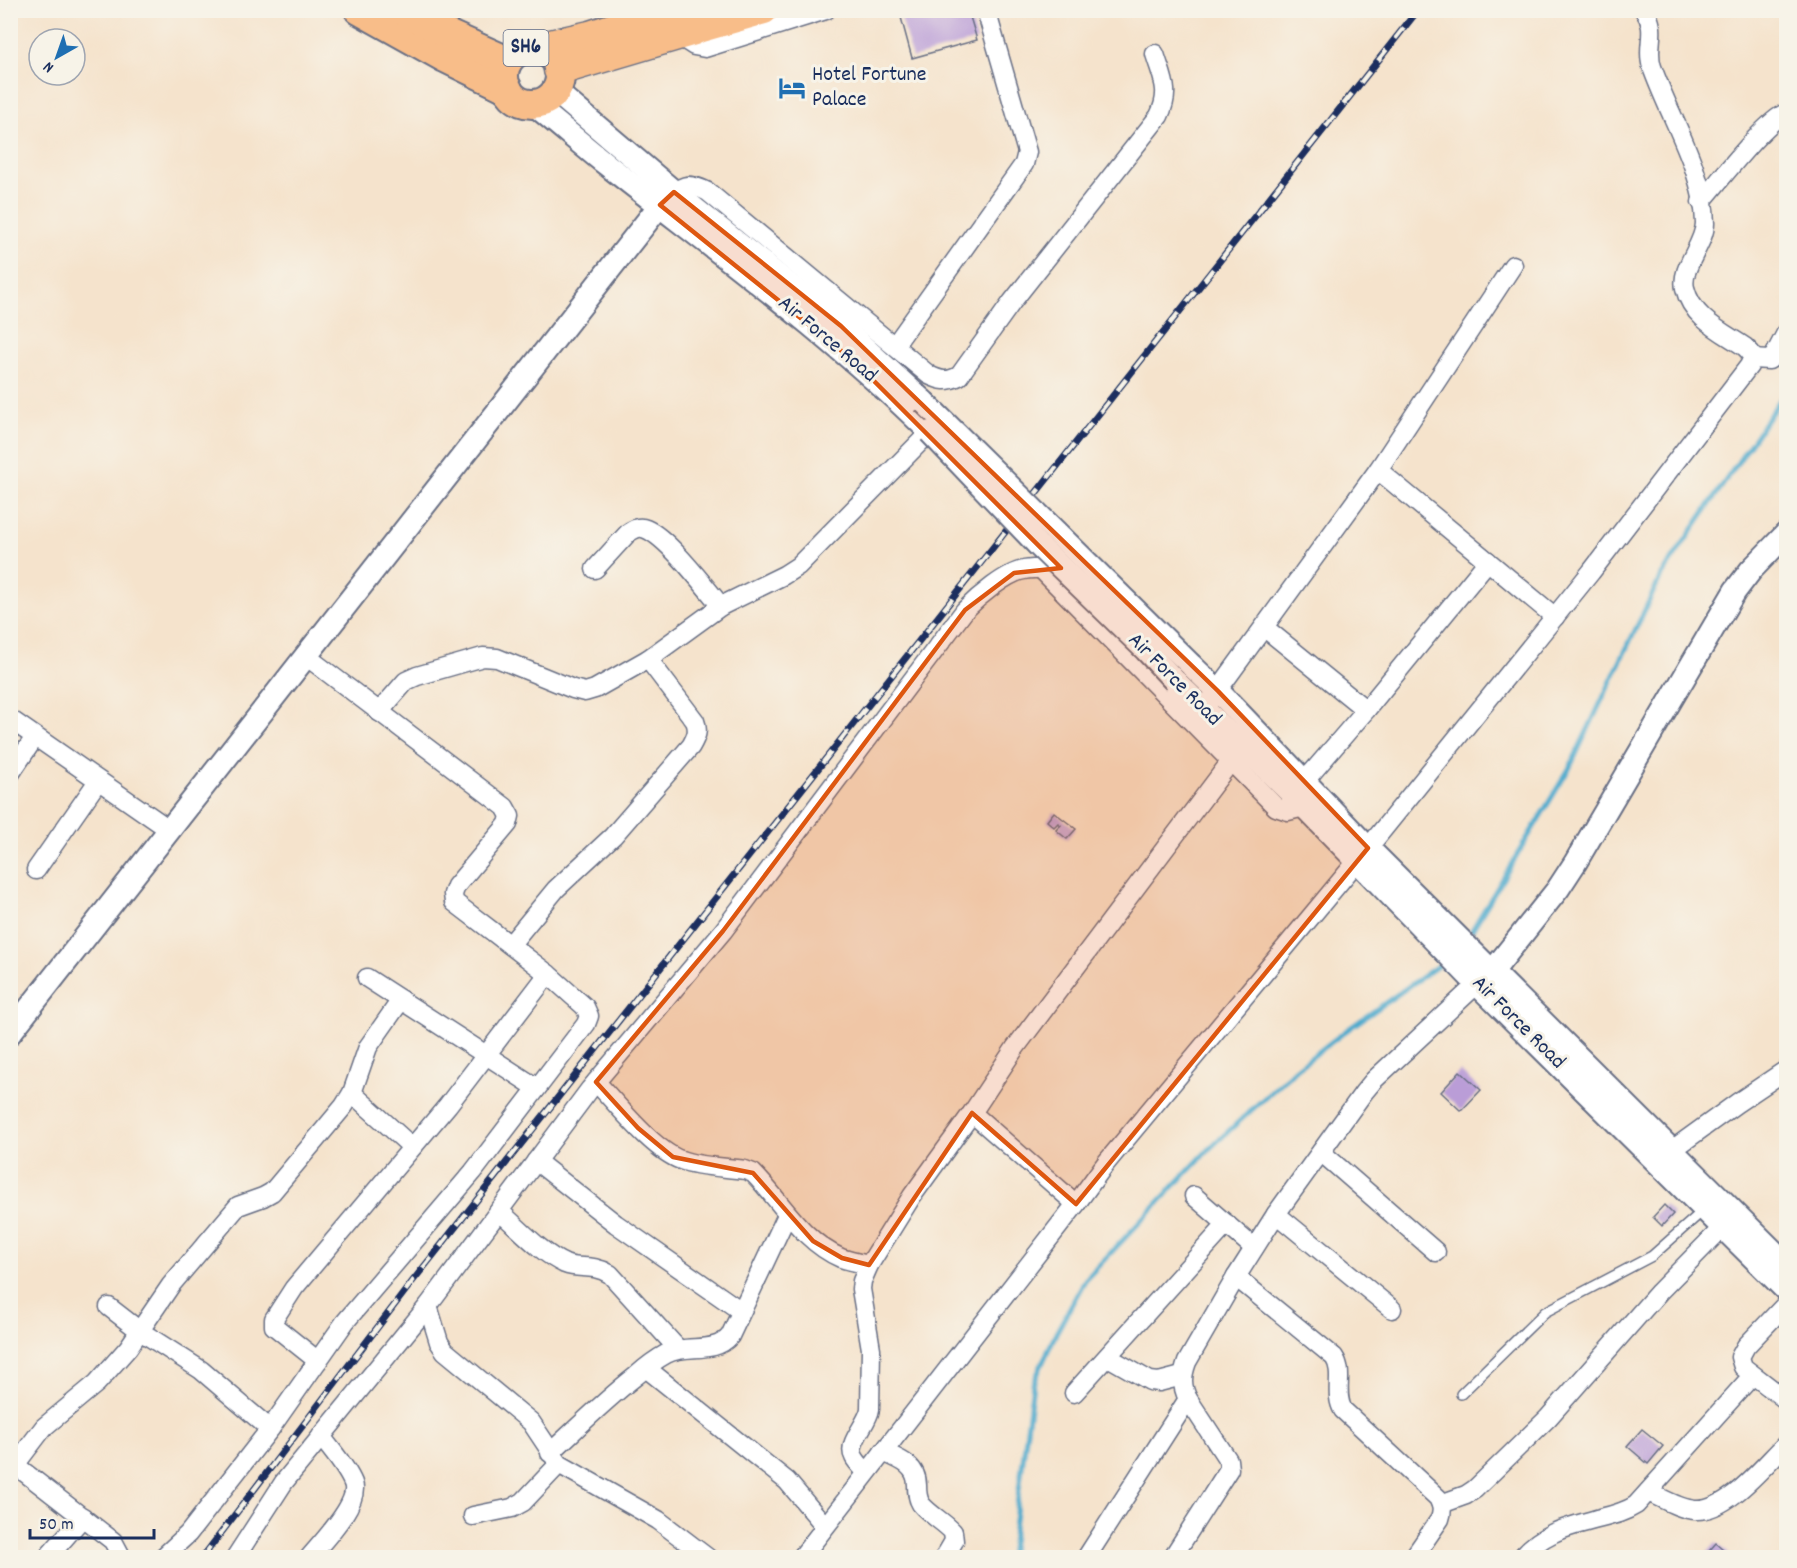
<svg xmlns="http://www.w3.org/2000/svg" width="1797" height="1568" viewBox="0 0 1797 1568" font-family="Dekko,sans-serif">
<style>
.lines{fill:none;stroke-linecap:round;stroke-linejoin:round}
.stream{stroke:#4fabcd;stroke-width:5}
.building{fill:#ba9dd7}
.service-casing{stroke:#676e84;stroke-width:12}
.minor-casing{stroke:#676e84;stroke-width:21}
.tertiary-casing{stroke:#676e84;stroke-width:26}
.primary-casing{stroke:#676e84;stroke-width:32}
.trunk-casing{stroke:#676e84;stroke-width:33}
.service{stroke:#fff;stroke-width:9}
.minor{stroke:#fff;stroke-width:18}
.tertiary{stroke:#fff;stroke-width:22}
.primary{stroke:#f8bd89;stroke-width:28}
.trunk{stroke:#f8bd89;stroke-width:30}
.rail-casing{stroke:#1b2f5e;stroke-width:7}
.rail{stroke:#f7f3e8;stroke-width:4.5;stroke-dasharray:14;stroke-linecap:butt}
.tertiary-bridge-casing{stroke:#676e84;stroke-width:26;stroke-linecap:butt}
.tertiary-bridge{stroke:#fff;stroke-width:22}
.marked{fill:#de5710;fill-opacity:0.2;stroke:#de5710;stroke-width:4.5;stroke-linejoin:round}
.labels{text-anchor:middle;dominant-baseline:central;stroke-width:6;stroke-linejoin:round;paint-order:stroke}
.shield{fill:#f7f3e8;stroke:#5d6a87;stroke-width:1.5}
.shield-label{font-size:21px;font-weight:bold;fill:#1b2f5e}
.poi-label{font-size:22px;fill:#1b2f5e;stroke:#f7f3e8;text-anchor:start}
.street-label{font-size:22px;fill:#1b2f5e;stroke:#f7f3e8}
</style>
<rect width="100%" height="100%" fill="#f7f3e8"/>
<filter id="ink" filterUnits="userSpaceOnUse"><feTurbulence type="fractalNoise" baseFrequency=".0167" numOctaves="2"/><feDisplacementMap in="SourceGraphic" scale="12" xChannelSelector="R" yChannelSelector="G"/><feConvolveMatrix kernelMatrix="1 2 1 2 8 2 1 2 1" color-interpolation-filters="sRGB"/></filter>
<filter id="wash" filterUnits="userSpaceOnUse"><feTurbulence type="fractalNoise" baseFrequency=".008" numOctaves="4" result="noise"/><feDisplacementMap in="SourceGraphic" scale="24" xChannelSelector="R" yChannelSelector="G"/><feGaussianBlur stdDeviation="1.35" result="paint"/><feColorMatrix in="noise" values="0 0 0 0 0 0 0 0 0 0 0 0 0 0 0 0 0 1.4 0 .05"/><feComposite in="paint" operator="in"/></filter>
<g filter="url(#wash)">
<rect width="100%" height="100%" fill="#f5e3cc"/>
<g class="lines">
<!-- stream -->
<g class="stream">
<path d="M1472,930L1570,767L1660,578L1786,391"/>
<path d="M1010,1558L1033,1384L1056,1333L1085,1280L1209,1149L1295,1070L1347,1030L1439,965"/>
</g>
</g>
<g id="blocks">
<!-- building -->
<g class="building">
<path d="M899,10H968L977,40L912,58Z"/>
<path d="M1054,812L1076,829L1067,839L1056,830L1061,825L1058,823L1054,827L1047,821Z"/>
<path d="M1460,1071L1481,1090L1461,1111L1441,1092Z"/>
<path d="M1664,1205L1673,1214L1662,1226L1653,1217Z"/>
<path d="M1642,1429L1663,1446L1648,1464L1627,1446Z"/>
<path d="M1716,1543L1729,1554L1726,1558H1703Z"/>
</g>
</g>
</g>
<g filter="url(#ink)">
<use href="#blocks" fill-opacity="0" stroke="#676e84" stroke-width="1.5"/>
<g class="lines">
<defs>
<path id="service" d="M1461,1394L1545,1312L1652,1256L1705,1209"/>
<g id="minor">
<path d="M677,35L694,46L705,48L826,10"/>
<path d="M665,201C682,185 686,181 708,192L929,375C941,381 947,382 959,376L1012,302L1159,116C1171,91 1163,80 1155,54"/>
<path d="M1701,202C1719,182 1765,121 1786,113"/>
<path d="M895,345L1024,164L1027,152L986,10"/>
<path d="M1752,359L1769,360L1774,356L1786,333"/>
<path d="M1378,470L1555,617"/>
<path d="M595,569L628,533C634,529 639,526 646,529C668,538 705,587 721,606"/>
<path d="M1041,569L1276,807L1288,811L1304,807"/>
<path d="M1265,628L1366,710"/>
<path d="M1210,701L1378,470L1513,265"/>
<path d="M379,712L406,681L417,676L483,657L497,658L573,689L585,692L595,689L648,659L721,606L784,575L798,566L930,432"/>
<path d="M10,719L170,830"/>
<path d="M10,774L35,737"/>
<path d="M1297,790L1366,710L1488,561"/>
<path d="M36,870L98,781"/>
<path d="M510,945L556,889L613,836L691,746C696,737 699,731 695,721L648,659"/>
<path d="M367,978L537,1088"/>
<path d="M596,1082C617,1104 653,1150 681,1160C699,1167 726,1167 745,1170L753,1173C782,1202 802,1241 841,1258C850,1261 860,1263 869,1265"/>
<path d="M352,1093L412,1147"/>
<path d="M972,1113L1076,1204"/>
<path d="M1672,1150L1737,1103L1786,1070"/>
<path d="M1321,1152L1436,1252"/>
<path d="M536,1161L616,1224L741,1311"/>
<path d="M1194,1196L1254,1248"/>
<path d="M499,1211C518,1227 542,1254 565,1264C580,1270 591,1263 610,1274L678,1349"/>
<path d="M1276,1214L1392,1309"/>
<path d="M1236,1277L1334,1357C1345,1373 1333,1393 1343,1410L1438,1498C1442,1506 1443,1510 1440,1519L1413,1558"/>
<path d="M1786,1304L1746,1346L1740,1357L1743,1367L1786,1400"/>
<path d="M428,1306L439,1342L445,1351L531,1422L559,1464L658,1520L708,1558"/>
<path d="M109,1307L140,1331L201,1370L270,1429"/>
<path d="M1108,1357L1150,1381L1159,1382L1182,1376"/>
<path d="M318,1361L274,1326V1319L294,1288L448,1105L548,974"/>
<path d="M646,1368L787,1481L825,1526"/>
<path d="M1074,1393L1227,1224"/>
<path d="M883,1452C899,1459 917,1465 917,1485C917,1491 917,1498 921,1504C929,1514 944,1522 953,1532L954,1541L944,1558"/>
<path d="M550,1453C578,1427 605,1400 636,1376C645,1368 655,1360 666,1354C687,1343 714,1355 730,1336L787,1215"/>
<path d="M10,1461L113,1541L122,1558"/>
<path d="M15,1465L44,1427L97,1383L128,1348L171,1285L238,1206L263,1197L272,1192L344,1106L352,1093L368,1047L401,1000"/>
<path d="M866,1472C863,1468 857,1463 854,1457C846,1443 868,1424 870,1409L871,1349L861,1289L862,1281L869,1265L912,1196L972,1113L1015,1048L1231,761"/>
<path d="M1648,1492C1662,1498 1679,1509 1695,1510C1728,1512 1764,1465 1786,1444"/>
<path d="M1441,1504L1466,1495L1475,1489L1548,1418L1659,1292L1723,1227"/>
<path d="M473,1516L512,1508L523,1502L559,1464"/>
<path d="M47,1558L83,1517"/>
<path d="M162,1558L188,1534L270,1429L345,1322L473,1172L586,1024L589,1016L585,1007L548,974L454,902L453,894L456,886L508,824L510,816L505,807L306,656"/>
<path d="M235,1558L284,1482L428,1306L590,1089L723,931L965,610C978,597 1006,573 1024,570C1037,568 1050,569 1062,569"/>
<path d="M309,1558C321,1543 361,1503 353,1483C346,1466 331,1450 321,1436"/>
<path d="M801,1558L1076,1204L1106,1163L1368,848L1591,572L1749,366L1752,359L1751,353L1745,347C1721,331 1692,318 1685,288C1680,268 1705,244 1705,223C1704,170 1669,116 1652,67C1645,46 1659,31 1644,10"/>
<path d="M1086,1558L1188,1399"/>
<path d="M1172,1558L1229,1469L1228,1460L1188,1399C1181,1385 1182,1376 1187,1362L1236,1277L1276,1214L1364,1092L1374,1080L1477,984"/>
<path d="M1521,1558C1544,1531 1568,1527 1601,1518C1613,1515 1625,1512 1636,1505L1752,1376"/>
</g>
<g id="tertiary">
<path d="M555,91L674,192L841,326L924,402"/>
<path d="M532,103C557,123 581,144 606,164C716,251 830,333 930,432"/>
<path d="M1191,665L1218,691L1368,848L1786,1264"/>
<path d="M1175,681L1293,795L1477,984L1786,1290"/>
<path d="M1492,972L1558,889L1575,863L1735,591L1751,570L1786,534"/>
<path d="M10,1033L660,205"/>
</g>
<g id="primary">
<path d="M359,10L445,58L508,89"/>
<path d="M402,10L441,31L508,61"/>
<path d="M694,30L764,10"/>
<circle cx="532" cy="76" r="28"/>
</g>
<g id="trunk">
<path d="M537,48L590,36L669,10"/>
<path d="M559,70L694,30"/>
</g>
</defs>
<!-- service casing -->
<use href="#service" class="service-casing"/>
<!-- minor casing -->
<use href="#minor" class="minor-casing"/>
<!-- tertiary casing -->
<use href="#tertiary" class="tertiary-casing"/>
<!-- primary casing -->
<use href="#primary" class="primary-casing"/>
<!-- trunk casing -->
<use href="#trunk" class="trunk-casing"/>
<!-- service -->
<use href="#service" class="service"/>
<!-- minor -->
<use href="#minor" class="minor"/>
<!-- tertiary -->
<use href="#tertiary" class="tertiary"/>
<!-- primary -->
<use href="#primary" class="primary"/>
<!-- trunk -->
<use href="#trunk" class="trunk"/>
<defs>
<path id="rail" d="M202,1558L412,1282L1418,10"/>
</defs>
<!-- rail casing -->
<use href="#rail" class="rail-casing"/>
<!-- rail -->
<use href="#rail" class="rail"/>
<defs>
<g id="tertiary-bridge">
<path d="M924,402L1191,665"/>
<path d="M930,432L1039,546L1146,650L1175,681"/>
</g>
</defs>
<!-- tertiary-bridge casing -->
<use href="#tertiary-bridge" class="tertiary-bridge-casing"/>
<!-- tertiary-bridge -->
<use href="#tertiary-bridge" class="tertiary-bridge"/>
</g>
</g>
<!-- marked area -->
<path class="marked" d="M674,192L841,326L1218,691L1368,848L1076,1204L972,1113L869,1265L842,1258L813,1241L753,1173L673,1157L638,1128L596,1082L723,931L965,610L1014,573L1061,568L854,361L660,205Z"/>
<!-- icons -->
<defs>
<symbol id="hotel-bare" viewBox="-9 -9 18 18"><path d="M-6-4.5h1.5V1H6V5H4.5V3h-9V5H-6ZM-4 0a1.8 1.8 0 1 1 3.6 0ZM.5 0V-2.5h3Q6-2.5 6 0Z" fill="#1f6fb2" stroke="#f7f3e8" stroke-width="2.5" paint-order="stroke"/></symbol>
</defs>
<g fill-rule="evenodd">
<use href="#hotel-bare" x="773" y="69" width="38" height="38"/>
</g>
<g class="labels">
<!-- shield labels -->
<rect class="shield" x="503.5" y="30" width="45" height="36" rx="4.5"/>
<g class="shield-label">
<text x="526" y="48">SH6</text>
</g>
<!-- poi labels -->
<g class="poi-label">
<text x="812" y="75">Hotel Fortune<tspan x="812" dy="25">Palace</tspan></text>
</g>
<!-- street labels -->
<g class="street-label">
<text transform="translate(827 340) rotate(40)">Air Force Road</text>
<text transform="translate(1174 680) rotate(45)">Air Force Road</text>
<text transform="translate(1518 1023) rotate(45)">Air Force Road</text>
</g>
</g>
<!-- margin -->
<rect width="1797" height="1568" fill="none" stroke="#f7f3e8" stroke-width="36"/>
<!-- north arrow -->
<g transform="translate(57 57) rotate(220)"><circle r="28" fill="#f7f3e8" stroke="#9fa5b1" stroke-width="1.5"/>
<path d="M0-4.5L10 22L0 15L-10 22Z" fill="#1f6fb2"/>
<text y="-9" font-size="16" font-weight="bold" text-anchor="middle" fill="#1b2f5e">N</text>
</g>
<!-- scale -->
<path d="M30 1529v9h124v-9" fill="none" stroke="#1b2f5e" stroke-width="3"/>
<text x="39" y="1529" font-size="18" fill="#1b2f5e" stroke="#f7f3e8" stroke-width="4.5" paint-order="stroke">50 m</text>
</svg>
